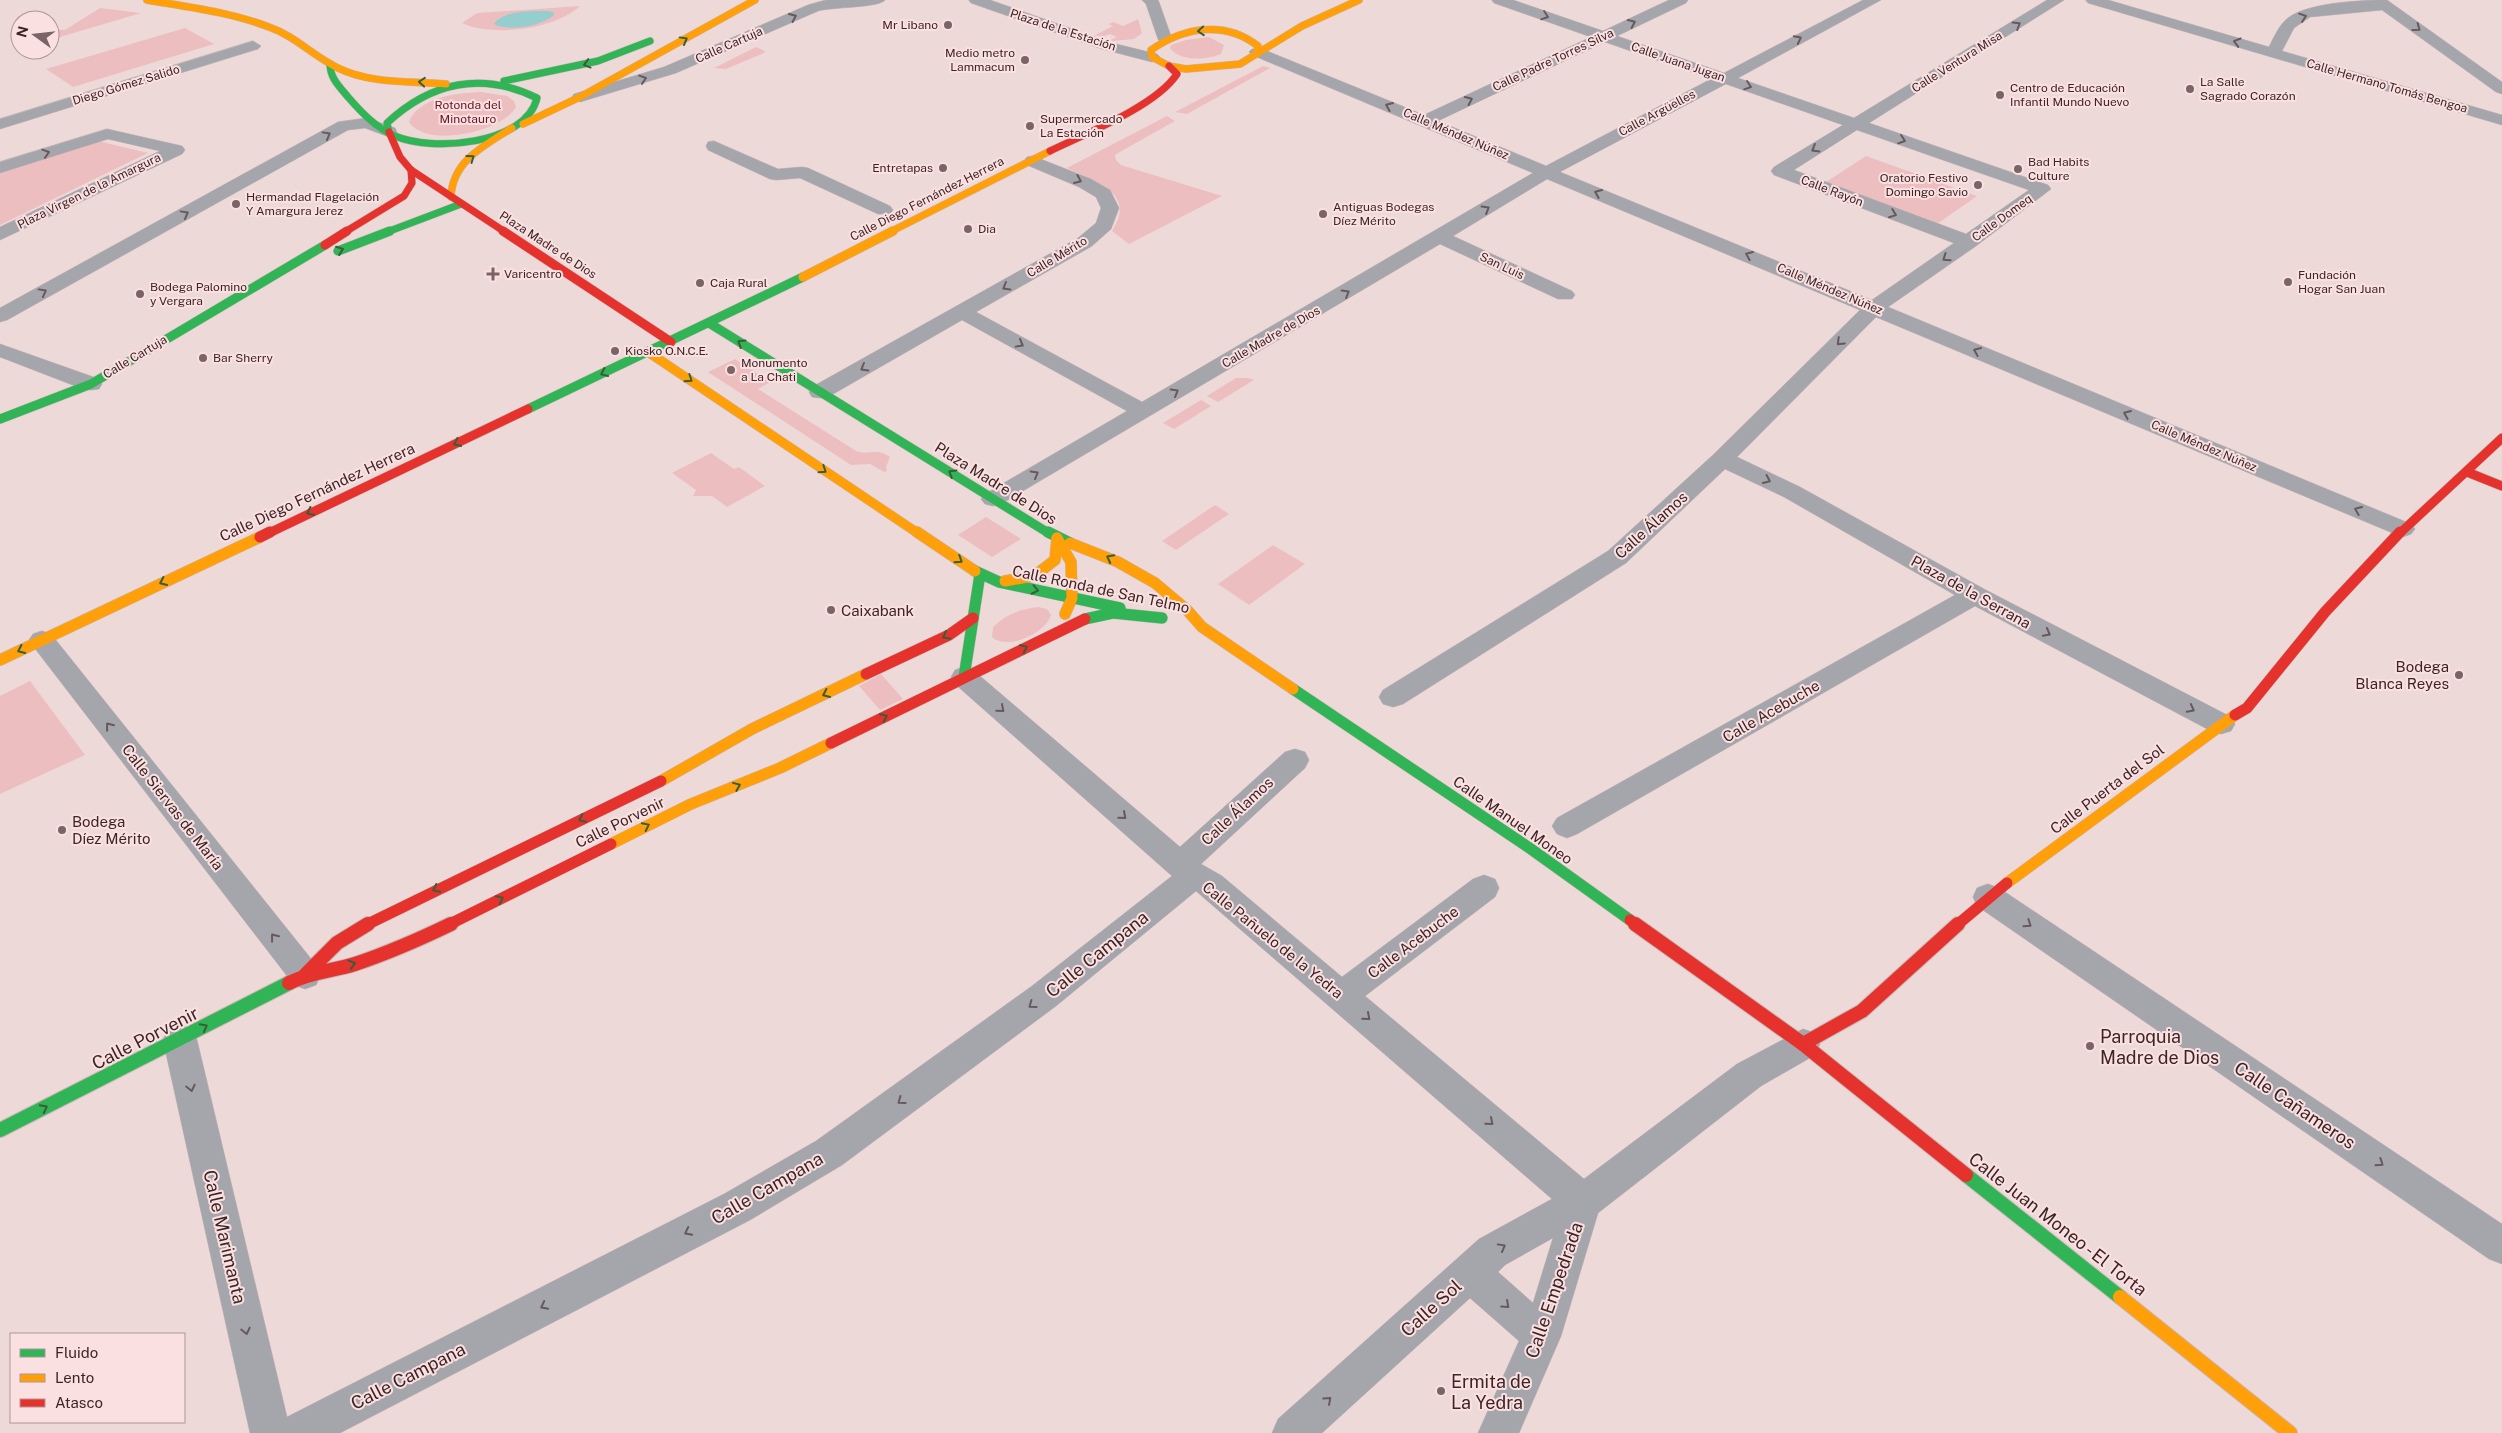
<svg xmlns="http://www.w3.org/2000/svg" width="2502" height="1433" viewBox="0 0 2502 1433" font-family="'Public Sans',sans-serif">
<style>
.green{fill:#edbec0}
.water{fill:#96cdce}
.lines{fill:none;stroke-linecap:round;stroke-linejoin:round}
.street-casing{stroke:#c9b7b7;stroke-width:1}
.fast-far3-casing{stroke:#c9b7b7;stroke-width:8}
.fast-far2-casing{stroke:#c9b7b7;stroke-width:10}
.fast-far1-casing{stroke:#c9b7b7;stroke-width:12}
.fast-casing{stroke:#c9b7b7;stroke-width:16}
.slow-far3-casing{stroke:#c9b7b7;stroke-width:8}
.slow-far2-casing{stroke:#c9b7b7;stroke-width:10}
.slow-far1-casing{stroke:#c9b7b7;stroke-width:12}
.slow-casing{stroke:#c9b7b7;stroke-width:16}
.jam-far3-casing{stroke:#c9b7b7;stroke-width:8}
.jam-far2-casing{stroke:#c9b7b7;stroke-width:10}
.jam-far1-casing{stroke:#c9b7b7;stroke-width:12}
.jam-casing{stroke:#c9b7b7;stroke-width:16}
.street{fill:#a5a6ac;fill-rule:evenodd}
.fast-far3{stroke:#30b455;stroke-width:7}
.fast-far2{stroke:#30b455;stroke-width:9}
.fast-far1{stroke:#30b455;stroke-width:11}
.fast{stroke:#30b455;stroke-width:14}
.slow-far3{stroke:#ff9f0a;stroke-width:7}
.slow-far2{stroke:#ff9f0a;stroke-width:9}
.slow-far1{stroke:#ff9f0a;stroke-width:11}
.slow{stroke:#ff9f0a;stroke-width:14}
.jam-far3{stroke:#e5322d;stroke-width:7}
.jam-far2{stroke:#e5322d;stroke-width:9}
.jam-far1{stroke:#e5322d;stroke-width:11}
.jam{stroke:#e5322d;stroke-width:14}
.oneway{stroke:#67595c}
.oneway2{stroke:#385e39}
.poi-dot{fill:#7b6465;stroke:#fbe0e1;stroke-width:2}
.labels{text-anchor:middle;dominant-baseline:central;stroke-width:4;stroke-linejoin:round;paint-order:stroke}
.far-poi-label{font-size:12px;fill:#3d2526;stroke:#fbe0e1;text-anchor:start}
.far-street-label{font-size:12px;fill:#3d2526;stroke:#fbe0e1}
.far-park-label{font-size:12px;fill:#671423;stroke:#fbe0e1}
.street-label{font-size:15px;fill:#3d2526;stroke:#fbe0e1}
.poi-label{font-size:15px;fill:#3d2526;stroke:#fbe0e1;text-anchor:start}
.near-street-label{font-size:18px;fill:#3d2526;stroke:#fbe0e1}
.near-poi-label{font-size:18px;fill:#3d2526;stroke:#fbe0e1;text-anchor:start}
</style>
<rect width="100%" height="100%" fill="#eed9d9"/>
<!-- green -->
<g class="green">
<path d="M580,6C554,30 493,37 462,23L477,13Z"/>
<path d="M100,8L141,13L50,40V29L65,30Z"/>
<path d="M1138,19L1142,33L1134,39L1112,41L1110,40L1117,37L1110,34L1102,37L1095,35L1113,26L1109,24L1113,22L1123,26Z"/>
<path d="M185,28L214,44L73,87L46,69Z"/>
<path d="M1209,37L1224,45L1221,54C1207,60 1180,62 1170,48L1171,45L1186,40Z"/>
<path d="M756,47L765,51L764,53L726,69L714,68Z"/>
<path d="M1263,66L1270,68L1187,114L1175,112Z"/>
<path d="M481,92L507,96L514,101L516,107C502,132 426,149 409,122C418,97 458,93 481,92Z"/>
<path d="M1167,116L1175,121L1118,153L1115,155L1116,160L1121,165L1222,196L1129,244L1112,231C1138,193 1094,181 1067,168Z"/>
<path d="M98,141L148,153L0,225V173Z"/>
<path d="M1866,156L1977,196L1937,224L1826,182Z"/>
<path d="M735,359L770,382L758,389L856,451C871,456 875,447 890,457L886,467L887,471L884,472L870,464L851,465L708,372Z"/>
<path d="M1236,378H1248L1254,380L1218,402L1207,396Z"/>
<path d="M1201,400L1211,406L1174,429L1163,423Z"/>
<path d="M711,453L734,469L739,467L765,486L727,507L712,496H693L696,490L672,473Z"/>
<path d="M1215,505L1229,514L1176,550L1162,541Z"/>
<path d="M986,517L1021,539L992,557L958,535Z"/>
<path d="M1273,545L1305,564L1249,605L1218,584Z"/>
<path d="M1038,607L1047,609L1051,615C1046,633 1007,651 992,637L993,627C1005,615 1020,609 1038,607Z"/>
<path d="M881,674L903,699L880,710L859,686Z"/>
<path d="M30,681L85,755L0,794V696Z"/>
</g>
<!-- water -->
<path class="water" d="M547,11L553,12L554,15C542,26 508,32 494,24C503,10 532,11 547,11Z"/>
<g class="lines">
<defs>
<g id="street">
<path d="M826,0H885C879,8 831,7 818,11L676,73L580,102L572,97L574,94L664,67L808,5Z"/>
<path d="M969,0H990L1112,43L1157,54L1160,57L1152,62L1102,49L971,3Z"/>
<path d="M1142,0H1158L1159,2L1172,39L1170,42H1160L1158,39L1146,4Z"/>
<path d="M1492,0H1513L1603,31L1669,0H1688L1686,3L1617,36L1724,73L1863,0H1881L1738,78L1854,118L2047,0H2064L1869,123L2048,185L2051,189L1976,246L1888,307L2411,524L2415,529L2411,534L2403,537L2395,534L1876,317L1737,457L1800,487L1984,589L2231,717L2235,724L2231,731L2221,734L2211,731L1975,606L1577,834L1567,838L1557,834L1552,826L1557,818L1955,595L1784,497L1725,469L1626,563L1403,704L1393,707L1383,704L1379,697L1383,690L1608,551L1714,454L1860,310L1547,179L1453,236L1572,291L1575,295L1572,299H1558L1440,244L1001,504L993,506L985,504L981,499L985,494L1127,411L962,320L828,397L820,398L812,397L809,392L812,387L1078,238L1096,223L1101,208L1096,197L1079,187L1027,165L1024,161L1027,157L1033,156L1091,179L1110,190L1119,208L1111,229L1092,246L976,312L1142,402L1533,173L1252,55L1249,52L1252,49H1262L1424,115L1591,37L1494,3ZM1605,42L1711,79L1546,166L1438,121ZM1726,84L1843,125L1774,167L1771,171L1774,175L1954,243L1872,300L1560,172ZM1857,130L2029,190L1966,234L1794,170Z"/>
<path d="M2086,0H2108L2269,47C2274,37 2279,25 2288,18C2308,2 2366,0 2387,0L2502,82V94L2496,92L2382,10L2310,17L2294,28L2282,51L2502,115V125L2088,3Z"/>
<path d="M253,41L261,46L258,49L0,129V119Z"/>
<path d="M367,118L395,128L397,132L395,136L389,137L365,128L348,130L7,320L0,322V308L338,122Z"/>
<path d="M107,129L182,146L185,150L182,154L0,240V227L160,151L108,139L0,173V162Z"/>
<path d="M714,141L778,169L802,167L808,168L890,206L893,210L890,214H878L800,178L776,180L770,179L708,150L706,146L708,142Z"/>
<path d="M0,344L99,379L102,384L99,389L91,390L83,389L0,357Z"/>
<path d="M42,631L51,634L316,965L321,975L316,985L305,989L294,985L33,646L29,640L33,634Z"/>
<path d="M964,667L973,670L1180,847L1285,752L1295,749L1305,752L1309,760L1305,768L1201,864L1222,876L1342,977L1473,879L1484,875L1495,879L1499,888L1495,897L1365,996L1584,1179L1737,1064L1803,1029L1815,1033L1820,1044L1815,1055L1761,1086L1598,1213L1561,1336L1519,1433H1478L1519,1341L1470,1298L1322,1433H1272L1278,1419L1479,1239L1552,1199L1196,891L1056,1006L842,1165L750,1220L340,1433H250L163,1040L168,1029L180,1025L192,1029L197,1040L287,1417L724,1194L816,1141L1032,986L1172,876L955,684L951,677L955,670ZM1553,1238L1533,1303L1498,1272L1505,1265Z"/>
<path d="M1988,884L1999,888L2502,1224V1264L2489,1259L1977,906L1973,897L1977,888Z"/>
</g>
<g id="fast-far3">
<path d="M330,64C330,78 339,86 348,97C361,112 376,128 395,136C432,152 526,145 537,98C482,71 431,82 387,123L389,132"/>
<path d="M504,81L598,61L650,41"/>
<path d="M387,232L461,204"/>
</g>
<g id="fast-far2">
<path d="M338,251L390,231"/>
<path d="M709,323L1050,534"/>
<path d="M528,409L803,277"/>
<path d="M0,419L91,384L325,245"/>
</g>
<g id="fast-far1">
<path d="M1048,532L1070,543"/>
<path d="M975,571L999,582L1120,608"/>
<path d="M1085,619L1113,613L1162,618"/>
<path d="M964,677L980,574"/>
<path d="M1293,689L1531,849L1630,920"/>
</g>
<g id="fast">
<path d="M0,1130L289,983"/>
<path d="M1966,1175L2120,1297"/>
</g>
<g id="slow-far3">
<path d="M147,0C188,7 230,12 269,27C295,36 313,56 338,68C370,84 411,81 446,84"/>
<path d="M1257,52L1258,46C1225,20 1184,27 1151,50L1152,57L1169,66L1186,69L1240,64L1302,26L1359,0"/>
<path d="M523,124L580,97L755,0"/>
<path d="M451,197C452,161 485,145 512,128"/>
<path d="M890,232L1050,151"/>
</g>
<g id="slow-far2">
<path d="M803,277L893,231"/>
<path d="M648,352L919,534"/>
</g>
<g id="slow-far1">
<path d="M917,532L975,571"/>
<path d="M1057,538L1071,562L1072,598L1065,614"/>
<path d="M1070,543L1118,562L1155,583L1187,610L1202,627L1293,689"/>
<path d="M1005,581L1034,576L1055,560L1057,538"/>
<path d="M0,660L260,537"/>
<path d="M661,781L752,729L866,674"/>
<path d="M611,844L691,804L780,768L831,743"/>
<path d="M2007,883L2235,715"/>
</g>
<path id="slow" d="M2120,1297L2290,1433"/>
<g id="jam-far3">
<path d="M389,132L400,157L411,170L505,232"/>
<path d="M1050,151C1085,134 1156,106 1177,74L1169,66"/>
<path d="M345,232L404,196L412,183L411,170"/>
</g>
<g id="jam-far2">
<path d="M503,231L671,342"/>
<path d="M325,245L347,231"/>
<path d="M2467,472L2502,486"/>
<path d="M267,534L528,409"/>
<path d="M2399,534L2502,438"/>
</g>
<g id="jam-far1">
<path d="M260,537L270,532"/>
<path d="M866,674L949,635L973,618"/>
<path d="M2235,715L2247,708L2325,612L2400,532"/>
<path d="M831,743L1085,619"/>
<path d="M1630,920L1637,925"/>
<path d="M366,925L661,781"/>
<path d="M448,925L611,844"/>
<path d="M1957,925L2007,883"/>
</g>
<g id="jam">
<path d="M1635,924L1803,1044L1966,1175"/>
<path d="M305,975L337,943L368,924"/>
<path d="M289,983C310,972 333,971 355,964C388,953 420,939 451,924"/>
<path d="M1803,1044L1862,1011L1958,924"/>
</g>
</defs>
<!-- street casing -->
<use href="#street" class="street-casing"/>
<!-- fast-far3 casing -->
<use href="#fast-far3" class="fast-far3-casing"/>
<!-- fast-far2 casing -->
<use href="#fast-far2" class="fast-far2-casing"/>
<!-- fast-far1 casing -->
<use href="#fast-far1" class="fast-far1-casing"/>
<!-- fast casing -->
<use href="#fast" class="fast-casing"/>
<!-- slow-far3 casing -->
<use href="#slow-far3" class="slow-far3-casing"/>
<!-- slow-far2 casing -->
<use href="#slow-far2" class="slow-far2-casing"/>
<!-- slow-far1 casing -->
<use href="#slow-far1" class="slow-far1-casing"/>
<!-- slow casing -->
<use href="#slow" class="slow-casing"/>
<!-- jam-far3 casing -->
<use href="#jam-far3" class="jam-far3-casing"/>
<!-- jam-far2 casing -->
<use href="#jam-far2" class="jam-far2-casing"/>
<!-- jam-far1 casing -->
<use href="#jam-far1" class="jam-far1-casing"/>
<!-- jam casing -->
<use href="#jam" class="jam-casing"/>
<!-- street -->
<use href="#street" class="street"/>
<!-- fast-far3 -->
<use href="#fast-far3" class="fast-far3"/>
<!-- fast-far2 -->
<use href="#fast-far2" class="fast-far2"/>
<!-- fast-far1 -->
<use href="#fast-far1" class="fast-far1"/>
<!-- fast -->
<use href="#fast" class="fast"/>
<!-- slow-far3 -->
<use href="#slow-far3" class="slow-far3"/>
<!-- slow-far2 -->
<use href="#slow-far2" class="slow-far2"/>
<!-- slow-far1 -->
<use href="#slow-far1" class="slow-far1"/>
<!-- slow -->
<use href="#slow" class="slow"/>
<!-- jam-far3 -->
<use href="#jam-far3" class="jam-far3"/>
<!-- jam-far2 -->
<use href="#jam-far2" class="jam-far2"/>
<!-- jam-far1 -->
<use href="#jam-far1" class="jam-far1"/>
<!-- jam -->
<use href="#jam" class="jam"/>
</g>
<!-- one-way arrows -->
<defs><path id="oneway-chevron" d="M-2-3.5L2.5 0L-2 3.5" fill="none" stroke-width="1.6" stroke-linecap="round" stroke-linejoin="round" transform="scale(1.25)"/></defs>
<g class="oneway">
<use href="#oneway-chevron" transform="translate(1545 16) rotate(19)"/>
<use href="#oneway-chevron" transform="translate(793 17) rotate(-24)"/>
<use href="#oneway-chevron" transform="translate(2303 17) rotate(-19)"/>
<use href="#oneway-chevron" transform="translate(1632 23) rotate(-25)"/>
<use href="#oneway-chevron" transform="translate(2017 25) rotate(-32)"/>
<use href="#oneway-chevron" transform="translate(2417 28) rotate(36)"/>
<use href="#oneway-chevron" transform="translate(1798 39) rotate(-27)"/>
<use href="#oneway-chevron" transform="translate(2237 42) rotate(-164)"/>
<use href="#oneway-chevron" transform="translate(643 79) rotate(-18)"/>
<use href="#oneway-chevron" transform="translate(1748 86) rotate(19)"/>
<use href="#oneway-chevron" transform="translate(1469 100) rotate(-25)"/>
<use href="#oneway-chevron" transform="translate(1389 106) rotate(-157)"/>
<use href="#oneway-chevron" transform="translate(327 135) rotate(-29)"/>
<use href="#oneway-chevron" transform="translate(1902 140) rotate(19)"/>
<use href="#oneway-chevron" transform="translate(1815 149) rotate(149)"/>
<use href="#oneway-chevron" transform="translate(46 153) rotate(-18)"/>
<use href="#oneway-chevron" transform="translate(1078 180) rotate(23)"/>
<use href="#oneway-chevron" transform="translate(1598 193) rotate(-157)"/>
<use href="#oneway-chevron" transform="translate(1486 209) rotate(-31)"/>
<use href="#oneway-chevron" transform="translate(185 214) rotate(-29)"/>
<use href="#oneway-chevron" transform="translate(1893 214) rotate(21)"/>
<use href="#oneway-chevron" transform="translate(1749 255) rotate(-157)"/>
<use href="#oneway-chevron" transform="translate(1946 258) rotate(145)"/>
<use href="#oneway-chevron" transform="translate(1006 287) rotate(150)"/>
<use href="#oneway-chevron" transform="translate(43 292) rotate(-29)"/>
<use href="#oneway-chevron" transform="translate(1346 293) rotate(-31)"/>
<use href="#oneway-chevron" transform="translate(1840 342) rotate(136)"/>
<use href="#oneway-chevron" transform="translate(1020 344) rotate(29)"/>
<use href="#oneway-chevron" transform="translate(1977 351) rotate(-157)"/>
<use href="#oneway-chevron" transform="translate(864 368) rotate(150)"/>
<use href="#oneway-chevron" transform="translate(1175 392) rotate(-30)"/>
<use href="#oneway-chevron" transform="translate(2127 414) rotate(-157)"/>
<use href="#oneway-chevron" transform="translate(1035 474) rotate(-30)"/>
<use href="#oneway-chevron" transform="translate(1767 480) rotate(25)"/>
<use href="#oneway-chevron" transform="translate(2358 510) rotate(-157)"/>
<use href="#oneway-chevron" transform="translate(2047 633) rotate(28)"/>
<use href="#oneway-chevron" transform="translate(1001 709) rotate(41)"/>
<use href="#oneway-chevron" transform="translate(2191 709) rotate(28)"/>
<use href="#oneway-chevron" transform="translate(109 726) rotate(-128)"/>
<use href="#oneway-chevron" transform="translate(1123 816) rotate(41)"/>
<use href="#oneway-chevron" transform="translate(2028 924) rotate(34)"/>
<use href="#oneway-chevron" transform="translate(274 937) rotate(-128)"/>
<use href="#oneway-chevron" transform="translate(1032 1005) rotate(144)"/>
<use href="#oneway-chevron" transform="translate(1367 1017) rotate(41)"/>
<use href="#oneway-chevron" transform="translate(191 1088) rotate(77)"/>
<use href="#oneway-chevron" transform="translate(901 1101) rotate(144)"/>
<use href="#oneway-chevron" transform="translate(1490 1122) rotate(41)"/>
<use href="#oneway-chevron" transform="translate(2380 1163) rotate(34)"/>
<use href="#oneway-chevron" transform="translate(688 1232) rotate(153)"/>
<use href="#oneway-chevron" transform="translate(1502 1247) rotate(-29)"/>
<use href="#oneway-chevron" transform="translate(1506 1305) rotate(42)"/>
<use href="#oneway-chevron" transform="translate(544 1306) rotate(153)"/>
<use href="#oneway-chevron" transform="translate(246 1331) rotate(77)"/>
<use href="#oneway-chevron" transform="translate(1328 1400) rotate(-42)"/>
</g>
<g class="oneway2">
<use href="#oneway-chevron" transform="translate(1201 31) rotate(176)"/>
<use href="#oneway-chevron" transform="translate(684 40) rotate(-29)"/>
<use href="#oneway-chevron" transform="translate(587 64) rotate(165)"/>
<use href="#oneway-chevron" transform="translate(422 82) rotate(-175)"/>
<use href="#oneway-chevron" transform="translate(471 158) rotate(-36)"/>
<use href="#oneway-chevron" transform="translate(340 250) rotate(-21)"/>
<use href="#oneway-chevron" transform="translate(741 343) rotate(-148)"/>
<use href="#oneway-chevron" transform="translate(604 373) rotate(155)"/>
<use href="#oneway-chevron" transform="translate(689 379) rotate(34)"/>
<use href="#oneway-chevron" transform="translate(457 443) rotate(155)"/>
<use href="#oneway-chevron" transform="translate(823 470) rotate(34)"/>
<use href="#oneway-chevron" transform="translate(952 473) rotate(-148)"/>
<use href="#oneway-chevron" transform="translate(310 512) rotate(155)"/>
<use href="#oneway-chevron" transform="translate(1110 558) rotate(-153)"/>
<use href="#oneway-chevron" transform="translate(959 560) rotate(33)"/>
<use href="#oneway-chevron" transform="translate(163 582) rotate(155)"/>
<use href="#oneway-chevron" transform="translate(1035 590) rotate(12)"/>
<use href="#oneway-chevron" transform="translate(946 636) rotate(151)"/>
<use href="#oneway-chevron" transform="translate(1024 648) rotate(-26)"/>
<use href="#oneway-chevron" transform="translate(21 650) rotate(155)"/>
<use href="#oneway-chevron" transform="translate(826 694) rotate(155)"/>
<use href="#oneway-chevron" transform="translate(884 717) rotate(-26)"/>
<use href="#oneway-chevron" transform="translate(737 786) rotate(-22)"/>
<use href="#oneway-chevron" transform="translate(582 819) rotate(154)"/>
<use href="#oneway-chevron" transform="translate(646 826) rotate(-26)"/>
<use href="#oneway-chevron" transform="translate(436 889) rotate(154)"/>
<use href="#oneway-chevron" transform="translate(500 899) rotate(-26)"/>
<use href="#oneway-chevron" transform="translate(352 964) rotate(-16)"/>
<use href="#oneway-chevron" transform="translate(204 1027) rotate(-28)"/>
<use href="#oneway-chevron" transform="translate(44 1108) rotate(-27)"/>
</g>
<!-- markers -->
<g class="poi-dot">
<circle cx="948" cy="25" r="5"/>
<circle cx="1025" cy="60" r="5"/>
<circle cx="2190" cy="89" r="5"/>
<circle cx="2000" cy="95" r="5"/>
<circle cx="1030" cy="126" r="5"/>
<circle cx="943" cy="168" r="5"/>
<circle cx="2018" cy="169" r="5"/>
<circle cx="1978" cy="185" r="5"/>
<circle cx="236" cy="204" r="5"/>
<circle cx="1323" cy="214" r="5"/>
<circle cx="968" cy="229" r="5"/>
<path d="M490.5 266.5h5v5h5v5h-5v5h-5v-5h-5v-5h5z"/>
<circle cx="2288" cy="282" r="5"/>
<circle cx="700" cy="283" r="5"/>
<circle cx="140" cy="294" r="5"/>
<circle cx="615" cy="351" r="5"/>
<circle cx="203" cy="358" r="5"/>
<circle cx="731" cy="370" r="5"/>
<circle cx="831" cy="610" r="5"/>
<circle cx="2459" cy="675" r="5"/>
<circle cx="62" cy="830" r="5"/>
<circle cx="2090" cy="1046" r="5"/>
<circle cx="1441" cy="1391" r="5"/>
</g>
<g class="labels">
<!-- far-poi labels -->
<g class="far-poi-label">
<text x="938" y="25" text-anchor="end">Mr Libano</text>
<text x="1015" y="53" text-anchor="end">Medio metro<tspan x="1015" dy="14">Lammacum</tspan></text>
<text x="2200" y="82">La Salle<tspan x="2200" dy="14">Sagrado Corazón</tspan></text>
<text x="2010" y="88">Centro de Educación<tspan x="2010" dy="14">Infantil Mundo Nuevo</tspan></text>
<text x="1040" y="119">Supermercado<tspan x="1040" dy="14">La Estación</tspan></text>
<text x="2028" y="162">Bad Habits<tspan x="2028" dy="14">Culture</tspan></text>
<text x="933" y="168" text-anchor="end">Entretapas</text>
<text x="1968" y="178" text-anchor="end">Oratorio Festivo<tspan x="1968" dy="14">Domingo Savio</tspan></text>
<text x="246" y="197">Hermandad Flagelación<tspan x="246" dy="14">Y Amargura Jerez</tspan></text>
<text x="1333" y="207">Antiguas Bodegas<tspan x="1333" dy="14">Díez Mérito</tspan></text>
<text x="978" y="229">Dia</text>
<text x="504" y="274">Varicentro</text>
<text x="2298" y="275">Fundación<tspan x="2298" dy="14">Hogar San Juan</tspan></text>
<text x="710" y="283">Caja Rural</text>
<text x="150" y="287">Bodega Palomino<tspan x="150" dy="14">y Vergara</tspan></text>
<text x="625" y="351">Kiosko O.N.C.E.</text>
<text x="213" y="358">Bar Sherry</text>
<text x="741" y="363">Monumento<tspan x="741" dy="14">a La Chati</tspan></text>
</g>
<!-- far-street labels -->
<g class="far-street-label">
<text transform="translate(1063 30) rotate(18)">Plaza de la Estación</text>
<text transform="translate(729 45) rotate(-24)">Calle Cartuja</text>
<text transform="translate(1553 60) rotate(-25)">Calle Padre Torres Silva</text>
<text transform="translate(1678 62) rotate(19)">Calle Juana Jugan</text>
<text transform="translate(1957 62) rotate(-32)">Calle Ventura Misa</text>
<text transform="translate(126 85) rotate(-17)">Diego Gómez Salido</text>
<text transform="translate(2387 86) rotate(16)">Calle Hermano Tomás Bengoa</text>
<text transform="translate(1657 113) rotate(-28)">Calle Argüelles</text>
<text transform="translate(1456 134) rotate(23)">Calle Méndez Núñez</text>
<text transform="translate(89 191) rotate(-26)">Plaza Virgen de la Amargura</text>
<text transform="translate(1832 191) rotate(21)">Calle Rayón</text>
<text transform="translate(927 199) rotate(-27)">Calle Diego Fernández Herrera</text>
<text transform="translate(2002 218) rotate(-36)">Calle Domeq</text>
<text transform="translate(548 245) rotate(33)">Plaza Madre de Dios</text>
<text transform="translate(1057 257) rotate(-31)">Calle Mérito</text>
<text transform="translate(1502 266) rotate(25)">San Luis</text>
<text transform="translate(1830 289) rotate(23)">Calle Méndez Núñez</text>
<text transform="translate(1271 337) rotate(-30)">Calle Madre de Dios</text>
<text transform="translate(135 357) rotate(-31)">Calle Cartuja</text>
<text transform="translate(2204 446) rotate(23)">Calle Méndez Núñez</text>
</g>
<!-- far-park labels -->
<g class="far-park-label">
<text x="468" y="105">Rotonda del<tspan x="468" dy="14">Minotauro</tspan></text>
</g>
<!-- street labels -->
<g class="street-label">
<text transform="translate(996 483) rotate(32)">Plaza Madre de Dios</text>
<text transform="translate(317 492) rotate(-25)">Calle Diego Fernández Herrera</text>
<text transform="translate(1651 525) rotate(-42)">Calle Álamos</text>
<text transform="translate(1101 589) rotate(12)">Calle Ronda de San Telmo</text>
<text transform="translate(1971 592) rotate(29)">Plaza de la Serrana</text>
<text transform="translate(1771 711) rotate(-30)">Calle Acebuche</text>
<text transform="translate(2107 789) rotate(-37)">Calle Puerta del Sol</text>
<text transform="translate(173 807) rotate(52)">Calle Siervas de María</text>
<text transform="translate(1237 811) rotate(-43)">Calle Álamos</text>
<text transform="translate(1513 820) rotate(35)">Calle Manuel Moneo</text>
<text transform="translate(620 822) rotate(-26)">Calle Porvenir</text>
<text transform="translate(1273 940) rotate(39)">Calle Pañuelo de la Yedra</text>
<text transform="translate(1413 942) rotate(-37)">Calle Acebuche</text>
</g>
<!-- poi labels -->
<g class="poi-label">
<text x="841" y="610">Caixabank</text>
<text x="2449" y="666" text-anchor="end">Bodega<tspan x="2449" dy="17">Blanca Reyes</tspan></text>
<text x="72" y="821">Bodega<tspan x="72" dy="17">Díez Mérito</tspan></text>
</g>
<!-- near-street labels -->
<g class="near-street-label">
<text transform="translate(1097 954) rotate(-39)">Calle Campana</text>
<text transform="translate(145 1038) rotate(-27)">Calle Porvenir</text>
<text transform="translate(2295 1105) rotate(34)">Calle Cañameros</text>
<text transform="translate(767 1188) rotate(-30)">Calle Campana</text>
<text transform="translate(2058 1224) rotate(38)">Calle Juan Moneo - El Torta</text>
<text transform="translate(225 1237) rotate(77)">Calle Marimanta</text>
<text transform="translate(1554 1290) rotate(-71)">Calle Empedrada</text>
<text transform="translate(1431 1308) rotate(-42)">Calle Sol</text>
<text transform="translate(408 1376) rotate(-27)">Calle Campana</text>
</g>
<!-- near-poi labels -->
<g class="near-poi-label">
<text x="2100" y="1036">Parroquia<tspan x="2100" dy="21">Madre de Dios</tspan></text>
<text x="1451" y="1381">Ermita de<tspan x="1451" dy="21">La Yedra</tspan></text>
</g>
</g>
<!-- legend -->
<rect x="10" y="1333" width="175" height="90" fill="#fbe0e1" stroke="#af9596"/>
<rect x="20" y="1349" width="25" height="8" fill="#30b455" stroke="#af9596"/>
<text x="55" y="1358" font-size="15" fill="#3d2526">Fluido</text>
<rect x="20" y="1374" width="25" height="8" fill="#ff9f0a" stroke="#af9596"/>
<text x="55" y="1383" font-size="15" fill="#3d2526">Lento</text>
<rect x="20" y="1399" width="25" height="8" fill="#e5322d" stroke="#af9596"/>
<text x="55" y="1408" font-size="15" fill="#3d2526">Atasco</text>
<!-- north arrow -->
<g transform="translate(35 35) rotate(285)"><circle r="24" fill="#fbe0e1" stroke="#af9596"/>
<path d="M0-4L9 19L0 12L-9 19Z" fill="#7b6465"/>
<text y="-8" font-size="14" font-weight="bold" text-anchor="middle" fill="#3d2526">N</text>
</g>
</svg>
